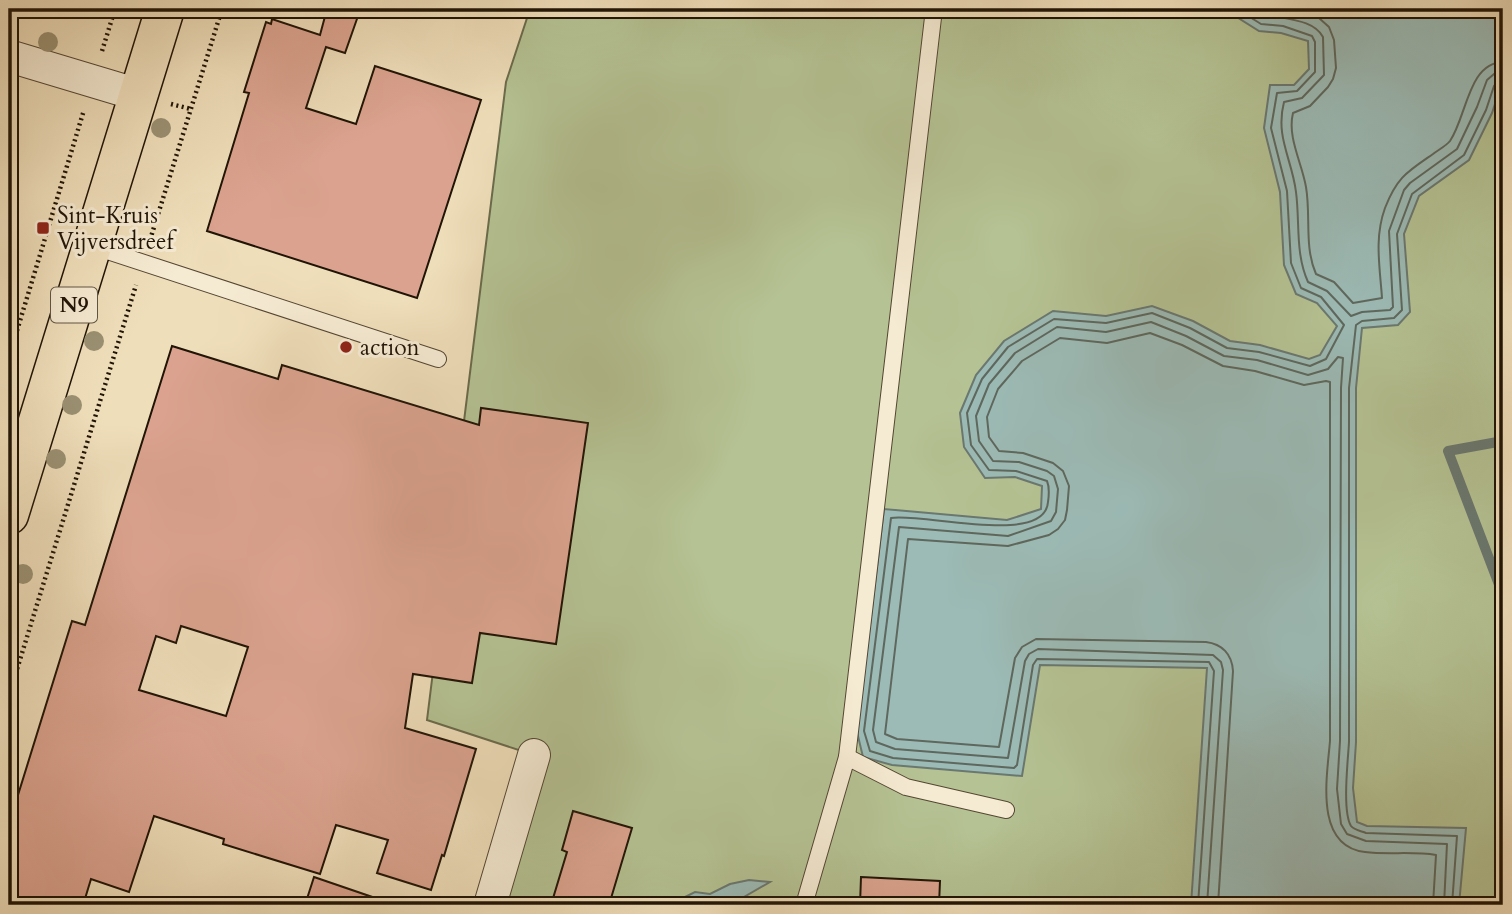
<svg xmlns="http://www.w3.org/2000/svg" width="1512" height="914" viewBox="0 0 1512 914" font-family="Cardo,serif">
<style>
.green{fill:#b5c293;stroke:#6a6b4c;stroke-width:2}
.water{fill:#9cbbb6;stroke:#6a7870;stroke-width:2}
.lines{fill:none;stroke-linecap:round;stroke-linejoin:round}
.shore{stroke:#5e685e;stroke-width:2}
.stream{stroke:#6a7870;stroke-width:10}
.building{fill:#dba38f;stroke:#201406;stroke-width:2;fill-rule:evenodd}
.lane-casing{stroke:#544633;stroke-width:18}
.street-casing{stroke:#544633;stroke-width:34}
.primary-casing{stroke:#201406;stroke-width:41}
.path{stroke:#201406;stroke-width:4.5;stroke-dasharray:2 3.5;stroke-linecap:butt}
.lane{stroke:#f5ead2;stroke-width:16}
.street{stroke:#f5ead2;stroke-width:32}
.primary{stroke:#efdeba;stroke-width:38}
.tree{fill:#9a9072}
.poi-dot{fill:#8f2418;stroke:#f5ead2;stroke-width:2.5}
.labels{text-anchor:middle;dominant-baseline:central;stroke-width:6;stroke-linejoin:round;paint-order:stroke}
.shield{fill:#f5ead2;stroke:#605443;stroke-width:2}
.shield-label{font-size:21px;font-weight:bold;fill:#201406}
.poi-label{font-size:23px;fill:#201406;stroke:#f5ead2;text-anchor:start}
</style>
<rect width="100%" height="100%" fill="#efdeba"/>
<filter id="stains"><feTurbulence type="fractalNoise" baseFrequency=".00286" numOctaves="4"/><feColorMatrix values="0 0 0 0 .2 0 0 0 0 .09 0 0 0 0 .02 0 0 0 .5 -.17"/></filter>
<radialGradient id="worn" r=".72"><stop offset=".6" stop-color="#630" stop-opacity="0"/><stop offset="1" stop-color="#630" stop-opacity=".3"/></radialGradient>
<!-- green -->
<path class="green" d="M530,9H1503V905H490L534,755L427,720L506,82Z"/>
<!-- water -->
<g class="water">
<path d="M1229,9H1503V80L1492,113L1469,160L1419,196L1404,234L1410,312L1398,325L1362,328L1356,388V742L1353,788L1357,822L1367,826L1466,828L1459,905H1191L1207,668L1040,665L1022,776L892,765L863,757L857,732L884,509L1007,520L1041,509L1042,486L1015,477L985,478L964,447L960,413L976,375L1004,341L1053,311L1106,316L1152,306L1193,321L1230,341L1260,345L1309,359L1320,355L1337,326L1317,303L1296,294L1284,265L1280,192L1264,128L1270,85H1294L1309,69L1308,41L1281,33L1259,31L1232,14Z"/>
<path d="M749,880L770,882L730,905H657L659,901L681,899L695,892L710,894L730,884Z"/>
</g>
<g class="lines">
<!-- shore -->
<g class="shore">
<path d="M1253,9C1273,21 1311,15 1323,37L1324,75L1302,98L1284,102C1275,137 1292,159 1296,192C1300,222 1295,253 1308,282L1327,291L1351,316L1362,312L1390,310L1393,307L1389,231L1404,190L1410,183L1457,149L1477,107L1487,80L1494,74L1503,72"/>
<path d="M1293,9L1319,18L1329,27L1334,40L1336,68L1333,79L1328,87L1310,106L1293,113C1287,137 1302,163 1306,187C1311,216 1304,247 1316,274L1334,282L1353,303L1382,298C1380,268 1374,238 1385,208C1397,177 1407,172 1433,154C1438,150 1446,146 1450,141C1467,116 1468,63 1503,62"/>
<path d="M1198,905L1214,671L1209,662L1037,659L1033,665L1017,765L1014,768L893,758L870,751L864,731L891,518C920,512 1045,547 1048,502C1049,495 1050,488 1047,481L1016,471L989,470L971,445L967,413L982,379L1008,347L1054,319L1106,323L1152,313L1190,328L1227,348L1259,352L1310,366L1326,359L1344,325L1321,297L1301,288L1291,263L1287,191L1271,128L1277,93L1297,91L1315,72V42L1312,36L1283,26L1261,24L1237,9"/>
<path d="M1207,905L1223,670L1221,662L1213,655L1038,649L1029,654L1025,661L1008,758L895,749L876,742L873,730L899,527L1008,536L1051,521L1056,512L1058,489L1054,476L1047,471L1019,462L993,461L979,441L976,416L989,384L1015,353L1057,327L1106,332L1151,322L1186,336L1224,356L1257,360L1308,375L1328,369L1338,357L1343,358L1341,388L1340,741L1337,789L1341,824L1347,834L1366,841L1447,844L1444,905"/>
<path d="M1218,905L1233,671C1232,654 1222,644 1206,642L1036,639L1022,647L1015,658L999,747L897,739L885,734L908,539L1008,546L1049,535L1058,529L1065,520L1067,510L1069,486L1063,471L1053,463L1023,453L999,451L989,437L987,417L998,389L1022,361L1060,338L1107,343L1150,333L1182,345L1223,366L1255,371L1304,385L1326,381L1330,382V741C1327,777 1314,846 1365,852C1388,855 1413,851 1436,855L1433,905"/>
<path d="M1452,905L1457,836L1366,833C1361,831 1354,830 1351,826C1342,811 1348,760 1349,742V388L1356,325L1362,321L1394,318L1402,310L1397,234L1412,194L1464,155L1486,110L1494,86L1498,82L1503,81"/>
</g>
<!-- stream -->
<path class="stream" d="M1503,441L1448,451L1503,595"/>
</g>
<!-- building -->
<g class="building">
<path d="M327,9H335L358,16L345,53L326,47L306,108L356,124L375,66L481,100L417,298L207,231L249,93L244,92L266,22L271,24L272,19L320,35Z"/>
<path d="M172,346L278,379L282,365L479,425L481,408L588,423L556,644L480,633L472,683L413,674L405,728L476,749L444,856L442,855L431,890L377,873L388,840L336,825L320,874L223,844L224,839L154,816L129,892L91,879L84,902L74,899L71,905H9V824L72,621L85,625ZM181,626L248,647L226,716L139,690L156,636L176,643Z"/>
<path d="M573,811L632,828L609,905H551L567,852L562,850Z"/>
<path d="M314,877L384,901L383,905H305Z"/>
<path d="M861,877L940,881L939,905H860Z"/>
</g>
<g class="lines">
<defs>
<g id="lane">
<path d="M92,246L438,359"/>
<path d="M847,757L934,9"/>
<path d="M804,905L847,757L906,787L1006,810"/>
</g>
<g id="street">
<path d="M9,56L139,95"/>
<path d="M490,905L534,755"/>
</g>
<path id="primary" d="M9,515L165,9"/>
</defs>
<!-- lane casing -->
<use href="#lane" class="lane-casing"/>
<!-- street casing -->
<use href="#street" class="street-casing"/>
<!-- primary casing -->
<use href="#primary" class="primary-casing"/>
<!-- path -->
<g class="path">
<path d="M102,51L115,9"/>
<path d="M171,104L191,109"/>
<path d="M150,240L222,9"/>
<path d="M9,357L84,110"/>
<path d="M9,695L136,285"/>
</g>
<!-- lane -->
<use href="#lane" class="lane"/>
<!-- street -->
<use href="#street" class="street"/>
<!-- primary -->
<use href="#primary" class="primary"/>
</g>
<!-- trees -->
<g class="tree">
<circle cx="48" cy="42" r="10"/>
<circle cx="161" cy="128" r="10"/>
<circle cx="94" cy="341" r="10"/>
<circle cx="72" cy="405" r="10"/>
<circle cx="56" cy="459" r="10"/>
<circle cx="23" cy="574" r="10"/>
</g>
<!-- markers -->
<g class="poi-dot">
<rect x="36" y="221" width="14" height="14" rx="3.5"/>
<circle cx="346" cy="347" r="7"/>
</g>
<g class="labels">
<!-- shield labels -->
<rect class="shield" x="51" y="287.5" width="46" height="35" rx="5"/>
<g class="shield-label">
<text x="74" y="305">N9</text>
</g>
<!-- poi labels -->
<g class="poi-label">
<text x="57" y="215">Sint-Kruis<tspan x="57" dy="26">Vijversdreef</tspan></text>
<text x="360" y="347">action</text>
</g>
</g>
<!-- margin -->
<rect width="1512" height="914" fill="none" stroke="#efdeba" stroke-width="35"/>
<rect x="10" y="10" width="1491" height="893" fill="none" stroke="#201406" stroke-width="3.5"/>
<rect x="18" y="18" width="1477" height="879" fill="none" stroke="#201406" stroke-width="2"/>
<rect width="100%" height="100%" filter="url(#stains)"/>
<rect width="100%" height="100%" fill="url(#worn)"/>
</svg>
